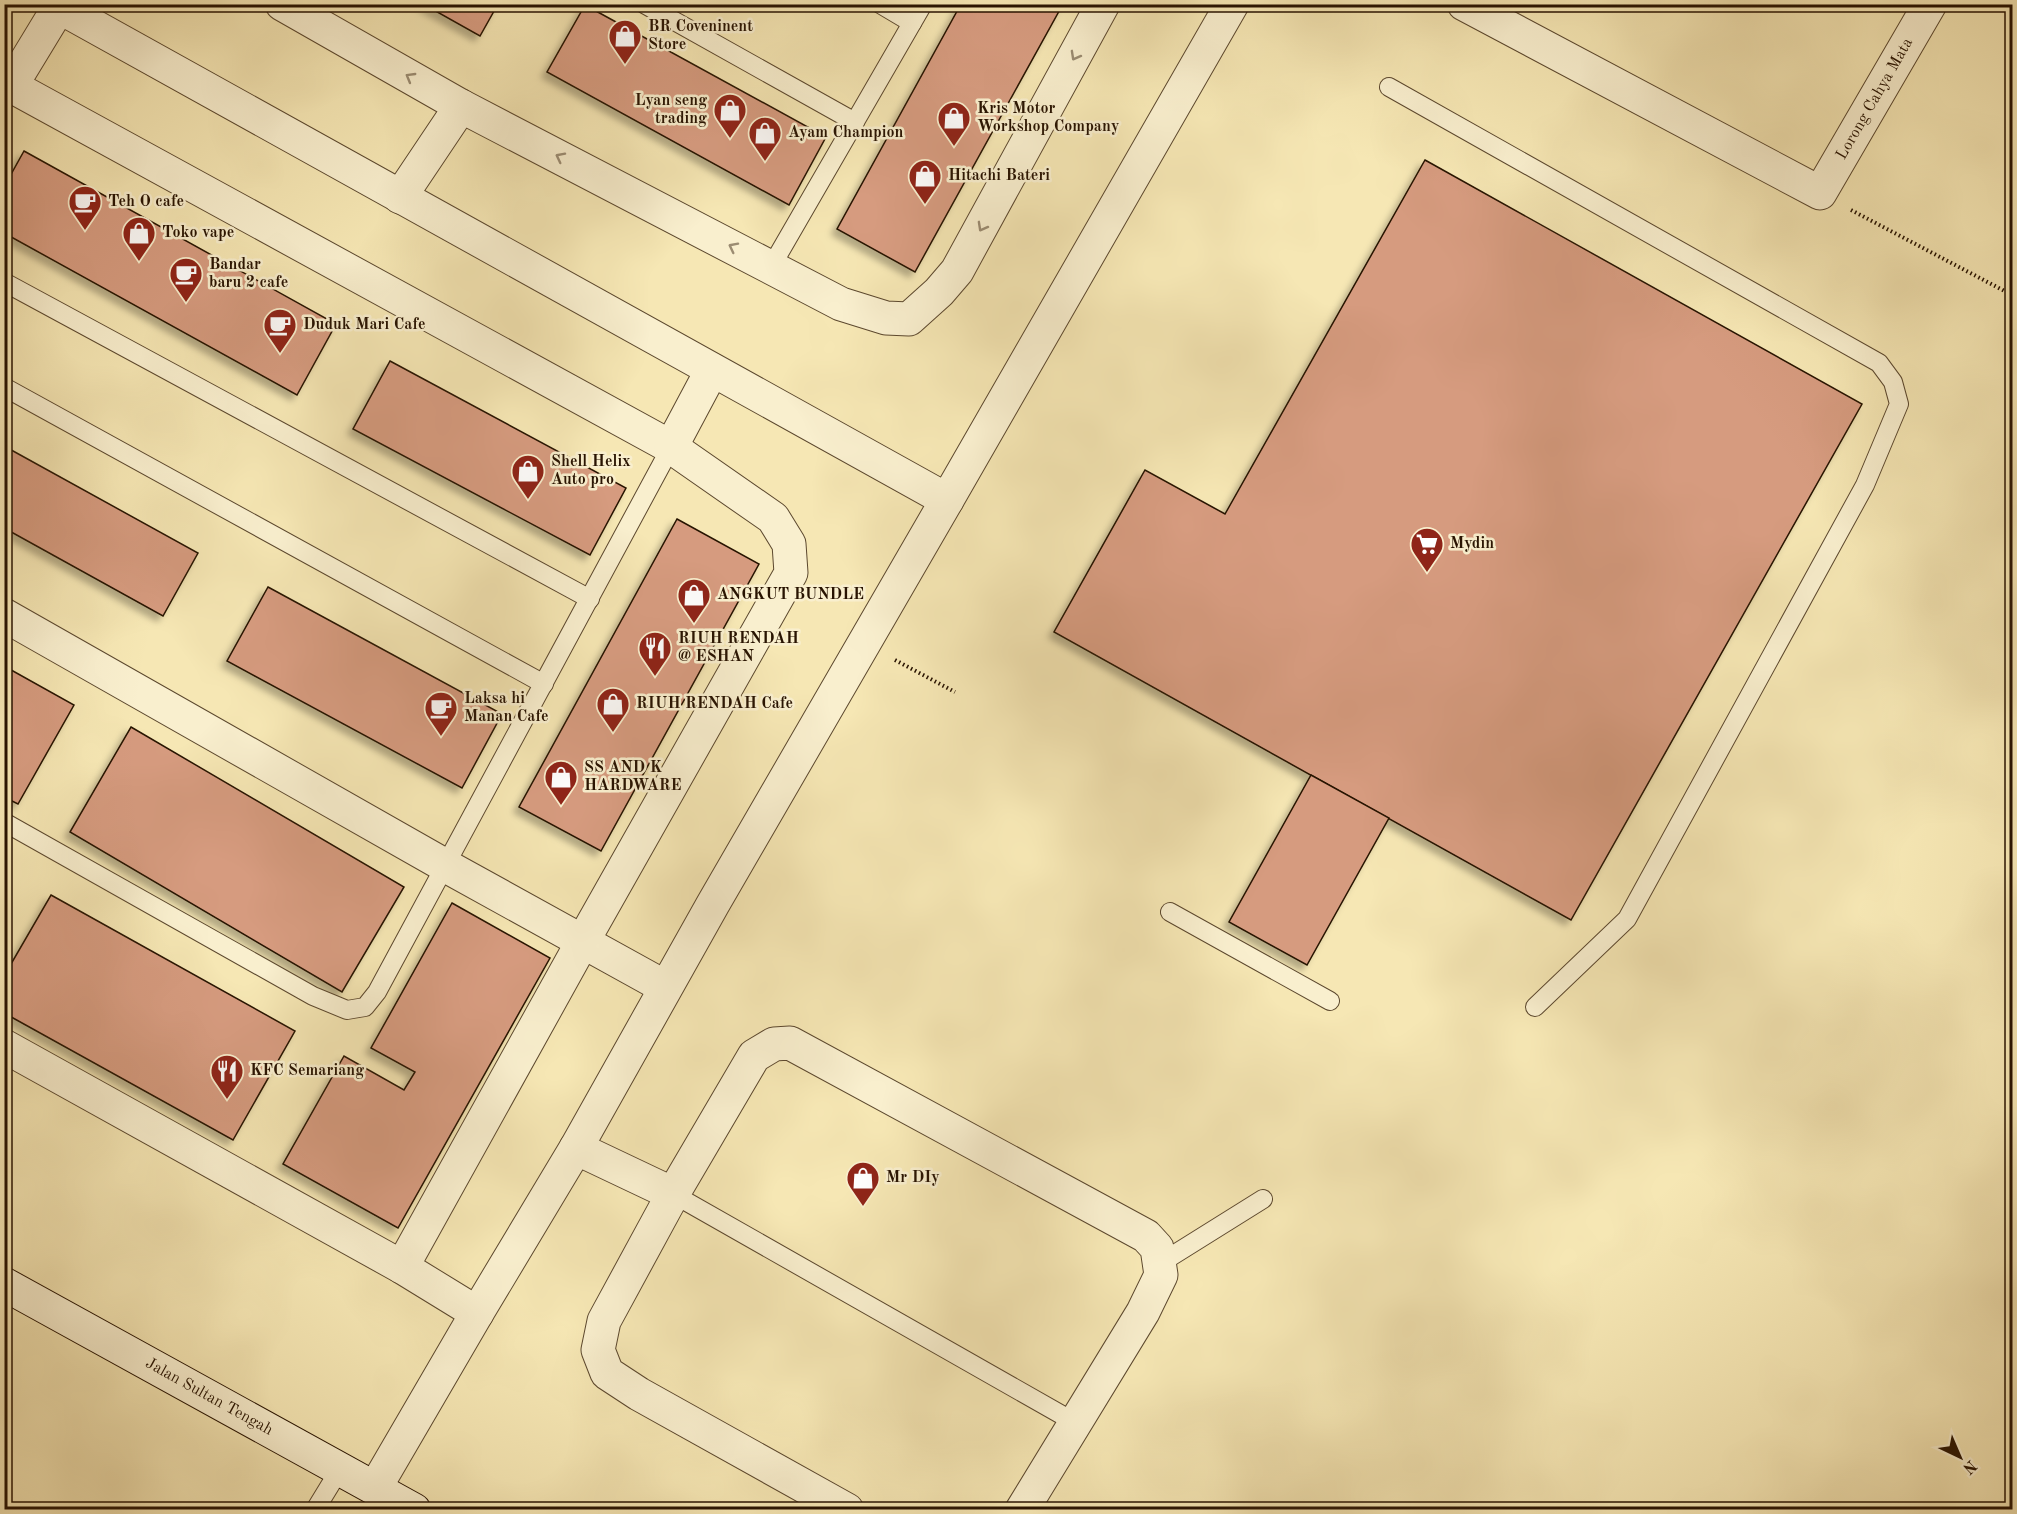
<svg xmlns="http://www.w3.org/2000/svg" width="2017" height="1514" viewBox="0 0 2017 1514" font-family="'Old Standard TT',serif">
<style>
.building{fill:#d69b7f;stroke:#281301;stroke-width:1.5;filter:url(#shadow)}
.lines{fill:none;stroke-linecap:round;stroke-linejoin:round}
.service-casing{stroke:#5c482e;stroke-width:20}
.minor-casing{stroke:#5c482e;stroke-width:35}
.secondary-casing{stroke:#281301;stroke-width:35}
.path{stroke:#281301;stroke-width:4;stroke-dasharray:1.5 3;stroke-linecap:butt}
.service{stroke:#f9efce;stroke-width:18}
.minor{stroke:#f9efce;stroke-width:33}
.secondary{stroke:#f9efce;stroke-width:33}
.oneway{stroke:#9b8c72}
.labels{text-anchor:middle;dominant-baseline:central;stroke-width:5;stroke-linejoin:round;paint-order:stroke}
.poi-label{font-size:16px;font-weight:bold;fill:#281301;stroke:#f9efce;text-anchor:start}
.street-label{font-size:16px;fill:#281301;stroke:#f9efce}
</style>
<defs>
<filter id="shadow"><feDropShadow dx="-5.5" dy="5.5" stdDeviation="3" flood-color="#0004"/></filter>
</defs>
<rect width="100%" height="100%" fill="#f6e7b4"/>
<filter id="stains"><feTurbulence type="fractalNoise" baseFrequency=".00333" numOctaves="4"/><feColorMatrix values="0 0 0 0 .2 0 0 0 0 .09 0 0 0 0 .02 0 0 0 .5 -.17"/></filter>
<radialGradient id="worn" r=".72"><stop offset=".6" stop-color="#630" stop-opacity="0"/><stop offset="1" stop-color="#630" stop-opacity=".3"/></radialGradient>
<!-- building -->
<g class="building">
<path d="M423,4H498L480,36Z"/>
<path d="M961,4H1063L915,272L837,229Z"/>
<path d="M585,5L826,137L789,205L547,72Z"/>
<path d="M24,151L336,324L297,395L4,233V187Z"/>
<path d="M1425,160L1862,404L1571,920L1054,632L1145,470L1225,514Z"/>
<path d="M390,361L626,488L590,555L353,429Z"/>
<path d="M4,446L198,553L163,616L4,528Z"/>
<path d="M677,519L759,564L601,851L519,807Z"/>
<path d="M268,587L502,714L462,788L227,661Z"/>
<path d="M4,666L74,705L18,804L4,797Z"/>
<path d="M131,727L404,887L342,992L70,832Z"/>
<path d="M1311,775L1389,818L1307,965L1229,922Z"/>
<path d="M51,895L295,1031L233,1140L4,1013V976Z"/>
<path d="M452,903L550,958L398,1228L283,1164L344,1056L404,1090L415,1072L371,1048Z"/>
</g>
<g class="lines">
<defs>
<g id="service">
<path d="M644,4L855,122"/>
<path d="M880,4L912,23"/>
<path d="M1389,87L1879,363L1893,382L1899,404L1865,485L1627,919L1535,1007"/>
<path d="M771,267L923,4"/>
<path d="M4,282L590,599"/>
<path d="M4,387L544,684"/>
<path d="M4,822L313,996L347,1010L365,1007L377,992L671,447"/>
<path d="M1170,912L1330,1001"/>
<path d="M673,1194L1076,1423"/>
<path d="M1159,1264L1263,1199"/>
<path d="M315,1510L340,1469"/>
</g>
<g id="minor">
<path d="M54,4L947,500L1232,4"/>
<path d="M282,4L461,106L841,304L886,318L909,319L939,292L957,271L1103,4"/>
<path d="M1464,4L1820,193L1930,4"/>
<path d="M4,82L671,447L773,518L789,544L791,573L583,941L402,1267"/>
<path d="M11,86L59,7"/>
<path d="M400,197L461,106"/>
<path d="M671,447L712,370"/>
<path d="M4,615L446,866L665,987"/>
<path d="M4,1046L402,1267L477,1313"/>
<path d="M576,1148L673,1194"/>
<path d="M375,1488L477,1313L576,1148L713,904L947,500"/>
<path d="M847,1510L639,1394L607,1373L598,1350L604,1321L673,1194L754,1056L774,1044L790,1043L1146,1236L1157,1248L1161,1275L1143,1312L1022,1510"/>
</g>
<path id="secondary" d="M4,1284L414,1510"/>
</defs>
<!-- service casing -->
<use href="#service" class="service-casing"/>
<!-- minor casing -->
<use href="#minor" class="minor-casing"/>
<!-- secondary casing -->
<use href="#secondary" class="secondary-casing"/>
<!-- path -->
<g class="path">
<path d="M1851,210L2012,295"/>
<path d="M895,660L955,692"/>
</g>
<!-- service -->
<use href="#service" class="service"/>
<!-- minor -->
<use href="#minor" class="minor"/>
<!-- secondary -->
<use href="#secondary" class="secondary"/>
</g>
<!-- one-way arrows -->
<defs><path id="oneway-chevron" d="M-2-3.5L2.5 0L-2 3.5" fill="none" stroke-width="1.6" stroke-linecap="round" stroke-linejoin="round" transform="scale(1.5)"/></defs>
<g class="oneway">
<use href="#oneway-chevron" transform="translate(1075 56) rotate(119)"/>
<use href="#oneway-chevron" transform="translate(410 77) rotate(-150)"/>
<use href="#oneway-chevron" transform="translate(560 157) rotate(-153)"/>
<use href="#oneway-chevron" transform="translate(982 227) rotate(119)"/>
<use href="#oneway-chevron" transform="translate(733 247) rotate(-153)"/>
</g>
<!-- icons -->
<defs>
<symbol id="shop-pin" viewBox="-11 -11 22 30"><path d="M0 17L-7.5 6A9.5 9.5 0 1 1 7.5 6Z" fill="#8f2418" stroke="#f9efce"/><path d="M-5-2.5h2.3a2.7 3.5 0 0 1 5.4 0H5L5.5 6h-11ZM-1.5-2.5h3a1.5 2.3 0 0 0-3 0Z" fill="#fff"/></symbol>
<symbol id="cafe-pin" viewBox="-11 -11 22 30"><path d="M0 17L-7.5 6A9.5 9.5 0 1 1 7.5 6Z" fill="#8f2418" stroke="#f9efce"/><path d="M-5.5-4.5H6V0H3Q3 3.5 0 3.5H-2.5Q-5.5 3.5-5.5 0ZM3-3.2v2h1.7v-2ZM-6 4.5H4V6H-6Z" fill="#fff"/></symbol>
<symbol id="supermarket-pin" viewBox="-11 -11 22 30"><path d="M0 17L-7.5 6A9.5 9.5 0 1 1 7.5 6Z" fill="#8f2418" stroke="#f9efce"/><path d="M-6-5.5h2.5l.6 2H6L4.5 2H-2.5L-4.4-4H-6ZM-1.5 3.2a1.3 1.3 0 1 0 .1 0ZM3 3.2a1.3 1.3 0 1 0 .1 0Z" fill="#fff"/></symbol>
<symbol id="restaurant-pin" viewBox="-11 -11 22 30"><path d="M0 17L-7.5 6A9.5 9.5 0 1 1 7.5 6Z" fill="#8f2418" stroke="#f9efce"/><path d="M-5-6h1v4h1v-4h1v4h1v-4h1v5L-1.5 .5V6h-2V.5L-5-1ZM5-6V6H3V1.5H1.5Q1.5-4 5-6Z" fill="#fff"/></symbol>
</defs>
<g fill-rule="evenodd">
<use href="#shop-pin" x="606" y="17" width="38" height="52"/>
<use href="#shop-pin" x="711" y="91" width="38" height="52"/>
<use href="#shop-pin" x="935" y="99" width="38" height="52"/>
<use href="#shop-pin" x="746" y="114" width="38" height="52"/>
<use href="#shop-pin" x="906" y="157" width="38" height="52"/>
<use href="#cafe-pin" x="66" y="183" width="38" height="52"/>
<use href="#shop-pin" x="120" y="214" width="38" height="52"/>
<use href="#cafe-pin" x="167" y="255" width="38" height="52"/>
<use href="#cafe-pin" x="261" y="306" width="38" height="52"/>
<use href="#shop-pin" x="509" y="452" width="38" height="52"/>
<use href="#supermarket-pin" x="1408" y="525" width="38" height="52"/>
<use href="#shop-pin" x="675" y="576" width="38" height="52"/>
<use href="#restaurant-pin" x="636" y="629" width="38" height="52"/>
<use href="#shop-pin" x="594" y="685" width="38" height="52"/>
<use href="#cafe-pin" x="422" y="689" width="38" height="52"/>
<use href="#shop-pin" x="542" y="758" width="38" height="52"/>
<use href="#restaurant-pin" x="208" y="1052" width="38" height="52"/>
<use href="#shop-pin" x="844" y="1159" width="38" height="52"/>
</g>
<g class="labels">
<!-- poi labels -->
<g class="poi-label">
<text x="648" y="27">BR Coveninent<tspan x="648" dy="18">Store</tspan></text>
<text x="707" y="101" text-anchor="end">Lyan seng<tspan x="707" dy="18">trading</tspan></text>
<text x="977" y="109">Kris Motor<tspan x="977" dy="18">Workshop Company</tspan></text>
<text x="788" y="133">Ayam Champion</text>
<text x="948" y="176">Hitachi Bateri</text>
<text x="108" y="202">Teh O cafe</text>
<text x="162" y="233">Toko vape</text>
<text x="209" y="265">Bandar<tspan x="209" dy="18">baru 2 cafe</tspan></text>
<text x="303" y="325">Duduk Mari Cafe</text>
<text x="551" y="462">Shell Helix<tspan x="551" dy="18">Auto pro</tspan></text>
<text x="1450" y="544">Mydin</text>
<text x="717" y="595">ANGKUT BUNDLE</text>
<text x="678" y="639">RIUH RENDAH<tspan x="678" dy="18">@ ESHAN</tspan></text>
<text x="464" y="699">Laksa hi<tspan x="464" dy="18">Manan Cafe</tspan></text>
<text x="636" y="704">RIUH RENDAH Cafe</text>
<text x="584" y="768">SS AND K<tspan x="584" dy="18">HARDWARE</tspan></text>
<text x="250" y="1071">KFC Semariang</text>
<text x="886" y="1178">Mr DIy</text>
</g>
<!-- street labels -->
<g class="street-label">
<text transform="translate(1875 99) rotate(-60)">Lorong Cahya Mata</text>
<text transform="translate(209 1397) rotate(29)">Jalan Sultan Tengah</text>
</g>
</g>
<!-- margin -->
<rect width="2017" height="1514" fill="none" stroke="#f6e7b4" stroke-width="24"/>
<rect x="6" y="6" width="2005" height="1502" fill="none" stroke="#281301" stroke-width="3"/>
<rect x="12" y="12" width="1993" height="1490" fill="none" stroke="#281301" stroke-width="1.5"/>
<!-- north arrow -->
<g transform="translate(1960 1457) rotate(136)" stroke="#f9efce" stroke-width="4.5" paint-order="stroke">
<path d="M0-4.5L10 22L0 15L-10 22Z" fill="#281301"/>
<text y="-9" font-size="16" font-weight="bold" text-anchor="middle" fill="#281301">N</text>
</g>
<rect width="100%" height="100%" filter="url(#stains)"/>
<rect width="100%" height="100%" fill="url(#worn)"/>
</svg>
